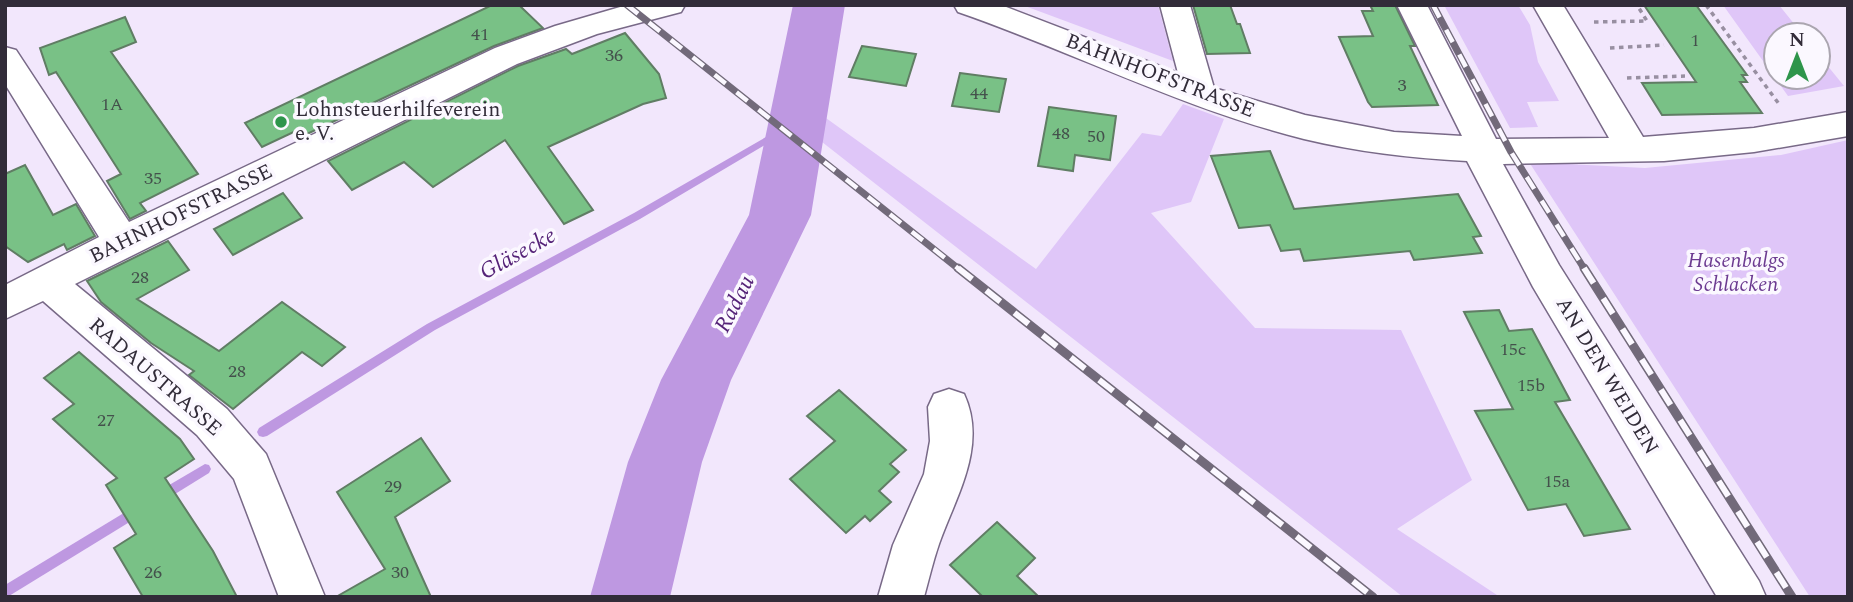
<svg xmlns="http://www.w3.org/2000/svg" width="1853" height="602" viewBox="0 0 1853 602" font-family="Spectral,serif">
<style>
.green{fill:#dfc6f8}
.lines{fill:none;stroke-linecap:round;stroke-linejoin:round}
.stream{fill:#be98e1;fill-rule:evenodd}
.river{fill:#be98e1;fill-rule:evenodd}
.building{fill:#79c186;stroke:#607d64;stroke-width:2}
.minor-casing{stroke:#786987;stroke-width:3}
.path{stroke:#988fa1;stroke-width:3.5;stroke-dasharray:4.5 4.5;stroke-linecap:butt}
.minor{fill:#fff;fill-rule:evenodd}
.rail-far1-casing{stroke:#726a7a;stroke-width:7}
.rail-casing{stroke:#726a7a;stroke-width:9}
.rail-far1{stroke:#fbf8ff;stroke-width:4.5;stroke-dasharray:14;stroke-linecap:butt}
.rail{stroke:#fbf8ff;stroke-width:6;stroke-dasharray:18;stroke-linecap:butt}
.poi-dot{fill:#2e954b;stroke:#fbf8ff;stroke-width:2.5}
.labels{text-anchor:middle;dominant-baseline:central;stroke-width:7;stroke-linejoin:round;paint-order:stroke}
.number-label{font-size:18px;fill:#44514c}
.street-label{font-size:21px;fill:#322c39;stroke:#fbf8ff}
.poi-label{font-size:21px;fill:#322c39;stroke:#fbf8ff;text-anchor:start}
.park-label{font-size:21px;font-style:italic;fill:#6c3b91;stroke:#fbf8ff}
.water-label{font-size:23px;font-style:italic;fill:#552378;stroke:#fbf8ff}
</style>
<rect width="100%" height="100%" fill="#f2e7fc"/>
<!-- green -->
<g class="green">
<path d="M1022,5H1158L1173,61L1033,9Z"/>
<path d="M1444,5H1518L1530,25L1538,62L1559,101L1527,102L1538,127L1510,128Z"/>
<path d="M1723,5H1779L1803,35H1776V77H1818V54L1844,86L1788,96Z"/>
<path d="M1183,104L1224,119L1191,202L1151,213L1255,328L1401,330L1472,480L1397,529L1500,597H1403L808,131L812,108L1036,269L1142,133L1161,136Z"/>
<path d="M1848,140V597H1810L1529,162L1645,168L1781,155Z"/>
</g>
<g class="lines">
<!-- stream -->
<g class="stream">
<path d="M799,118L804,121L802,123L640,219L435,330L267,436L263,437L259,436L257,432L259,428L427,324L634,213Z"/>
<path d="M205,464L209,465L211,469L209,473L167,499L163,500L159,499L157,495L159,491Z"/>
<path d="M137,505L141,507L143,511L141,515L9,596L5,597V585Z"/>
</g>
<!-- river -->
<path class="river" d="M793,5H845L811,215L731,380L702,462L670,597H590L628,462L661,380L749,215Z"/>
</g>
<!-- building -->
<g class="building">
<path d="M492,5H519L543,28L494,46L307,134L302,128L262,147L245,123Z"/>
<path d="M1193,5H1230L1237,24H1240L1250,53L1207,54Z"/>
<path d="M1370,5H1395L1415,46H1410L1438,105L1372,107L1368,102L1339,37L1373,36L1362,11H1373Z"/>
<path d="M1644,5H1696L1747,75H1742L1747,82H1740L1762,113L1662,115L1642,83L1696,82Z"/>
<path d="M125,17L136,42L111,52L198,174L140,203L146,211L130,219L107,181L121,174L56,72L49,75L40,48Z"/>
<path d="M625,33L659,74L666,98L643,104L548,147L593,210L564,224L505,140L433,187L404,162L352,190L328,161L518,66L566,49L572,54Z"/>
<path d="M862,46L916,54L906,86L849,77Z"/>
<path d="M960,73L1006,79L999,112L952,106Z"/>
<path d="M1049,107L1116,116L1110,160L1075,155L1073,171L1038,166Z"/>
<path d="M1270,151L1294,209L1458,194L1481,236L1473,237L1482,253L1414,260L1410,251L1304,261L1300,249L1281,251L1270,225L1239,228L1211,156Z"/>
<path d="M25,165L53,215L76,204L95,236L67,250L64,244L28,262L5,246V174Z"/>
<path d="M283,193L302,218L233,255L214,229Z"/>
<path d="M168,241L189,270L137,299L219,351L282,302L345,347L322,366L302,352L233,409L189,375L194,371L151,343L101,302L87,281Z"/>
<path d="M1499,310L1509,331L1532,329L1570,400L1555,402L1630,529L1584,536L1566,504L1528,510L1475,411L1513,409L1464,312Z"/>
<path d="M79,352L180,439L194,459L165,478L213,551L237,597H143L114,548L136,534L106,485L117,478L53,419L74,404L44,378Z"/>
<path d="M839,390L906,450L890,464L899,472L879,491L891,502L870,521L865,516L846,533L790,479L835,441L807,416Z"/>
<path d="M421,438L450,481L395,517L431,597H336L385,569L337,492Z"/>
<path d="M997,522L1035,558L1017,576L1039,597H983L950,565Z"/>
</g>
<g class="lines">
<defs>
<g id="minor">
<path d="M627,5H685L681,12L597,34L517,64L75,284L227,409L266,454L325,597H279L234,479L197,435L43,301L5,319V285L99,237L5,84V47L16,50L129,222L495,48L555,26Z"/>
<path d="M954,5H1001L1178,73L1160,5H1190L1214,88L1305,115L1394,132L1462,136L1397,5H1427L1496,139L1609,138L1533,5H1563L1643,137L1754,128L1848,112V136L1754,152L1664,161L1503,164L1559,265L1759,581L1766,597H1717L1533,287L1467,161C1412,158 1358,152 1304,139C1184,109 1074,52 958,12Z"/>
<path d="M949,389L964,394C988,446 956,496 939,544C933,561 929,579 924,597H878L893,545L924,474L930,441L928,407L934,394Z"/>
</g>
</defs>
<!-- minor casing -->
<use href="#minor" class="minor-casing"/>
<!-- path -->
<g class="path">
<path d="M1706,5L1779,104"/>
<path d="M1594,22L1647,21L1637,5"/>
<path d="M1610,48L1664,45"/>
<path d="M1627,78L1685,76"/>
</g>
<!-- minor -->
<use href="#minor" class="minor"/>
<defs>
<g id="rail-far1">
<path d="M627,5L960,270"/>
<path d="M1433,5L1511,152L1585,270"/>
</g>
<g id="rail">
<path d="M958,268L1373,597"/>
<path d="M1584,268L1792,597"/>
</g>
</defs>
<!-- rail-far1 casing -->
<use href="#rail-far1" class="rail-far1-casing"/>
<!-- rail casing -->
<use href="#rail" class="rail-casing"/>
<!-- rail-far1 -->
<use href="#rail-far1" class="rail-far1"/>
<!-- rail -->
<use href="#rail" class="rail"/>
</g>
<!-- markers -->
<circle class="poi-dot" cx="281" cy="122" r="7"/>
<g class="labels">
<!-- number labels -->
<g class="number-label">
<text x="480" y="34">41</text>
<text x="1695" y="40">1</text>
<text x="614" y="55">36</text>
<text x="1402" y="85">3</text>
<text x="979" y="93">44</text>
<text x="112" y="104">1A</text>
<text x="1061" y="133">48</text>
<text x="1096" y="136">50</text>
<text x="153" y="178">35</text>
<text x="140" y="277">28</text>
<text x="1513" y="349">15c</text>
<text x="237" y="371">28</text>
<text x="1531" y="385">15b</text>
<text x="106" y="420">27</text>
<text x="1557" y="481">15a</text>
<text x="393" y="486">29</text>
<text x="153" y="572">26</text>
<text x="400" y="572">30</text>
</g>
<!-- street labels -->
<g class="street-label">
<text transform="translate(1160 76) rotate(21)">BAHNHOFSTRASSE</text>
<text transform="translate(181 214) rotate(-26)">BAHNHOFSTRASSE</text>
<text transform="translate(1607 376) rotate(59)">AN DEN WEIDEN</text>
<text transform="translate(155 377) rotate(41)">RADAUSTRASSE</text>
</g>
<!-- poi labels -->
<g class="poi-label">
<text x="295" y="110">Lohnsteuerhilfeverein<tspan x="295" dy="24">e. V.</tspan></text>
</g>
<!-- park labels -->
<g class="park-label">
<text x="1736" y="261">Hasenbalgs<tspan x="1736" dy="24">Schlacken</tspan></text>
</g>
<!-- water labels -->
<g class="water-label">
<text transform="translate(518 254) rotate(-29)">Gläsecke</text>
<text transform="translate(735 304) rotate(-63)">Radau</text>
</g>
</g>
<!-- border -->
<rect width="1853" height="602" fill="none" stroke="#322c39" stroke-width="14"/>
<!-- north arrow -->
<g transform="translate(1797 56)"><circle r="33" fill="#fbf8ff" stroke="#aba6b0" stroke-width="2"/>
<path d="M0-5L12 26L0 18L-12 26Z" fill="#2e954b"/>
<text y="-10" font-size="19" font-weight="bold" text-anchor="middle" fill="#322c39">N</text>
</g>
</svg>
